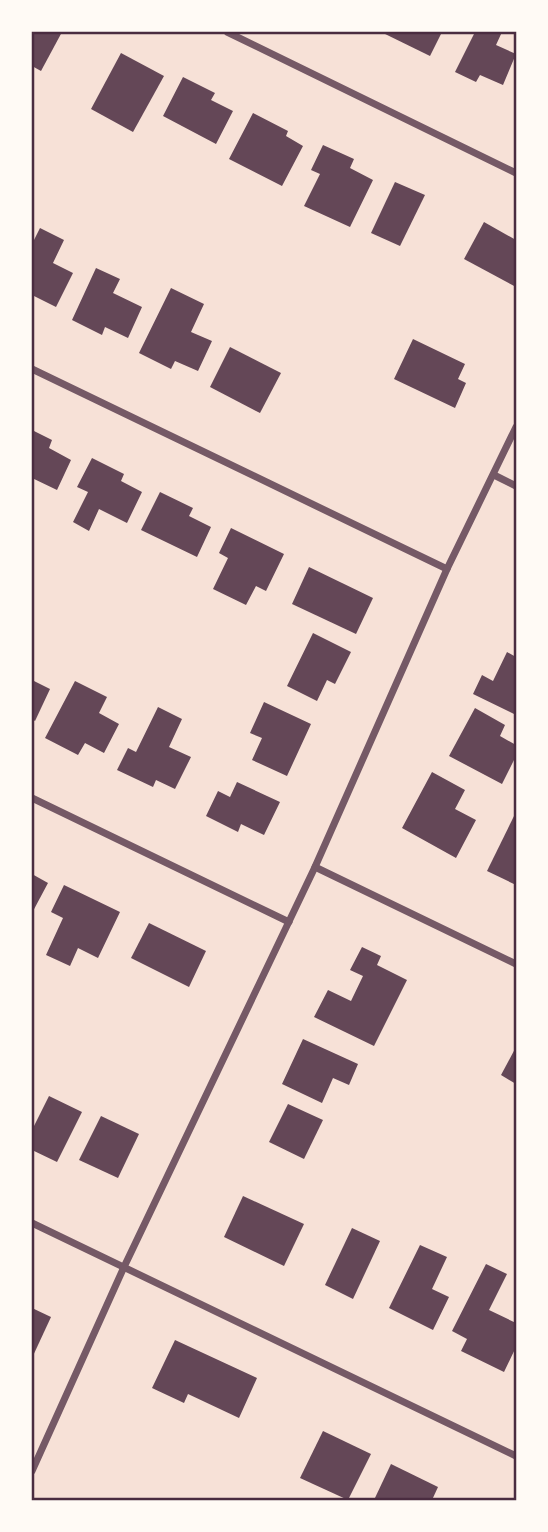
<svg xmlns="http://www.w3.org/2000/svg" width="548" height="1532" viewBox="0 0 548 1532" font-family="'Titillium Web',sans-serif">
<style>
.building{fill:#644757}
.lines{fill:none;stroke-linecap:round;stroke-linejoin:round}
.minor{stroke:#755966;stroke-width:7}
.neatline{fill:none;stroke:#4a2c40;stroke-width:2.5}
</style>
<rect width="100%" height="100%" fill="#f7e1d7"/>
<!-- building -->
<g class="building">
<path d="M32,32H62L41,71L32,66Z"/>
<path d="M381,32H442L430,56Z"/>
<path d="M475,32H502L496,45L516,54L503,85L480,75L476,82L455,72Z"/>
<path d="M121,53L164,76L133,132L91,109Z"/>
<path d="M183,77L215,93L211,100L233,111L216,144L163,116Z"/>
<path d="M253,113L288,131L286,136L303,146L282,186L229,159Z"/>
<path d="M323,145L354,159L350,168L373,180L350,227L304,206L320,174L311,170Z"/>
<path d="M395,182L425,195L400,246L371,233Z"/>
<path d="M484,222L516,240V287L464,259Z"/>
<path d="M40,228L64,240L53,263L73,273L56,307L32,295V244Z"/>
<path d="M96,268L120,279L113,293L142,307L128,338L105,327L102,335L72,320Z"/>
<path d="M171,288L204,304L191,332L212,341L198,371L175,361L171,369L139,353Z"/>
<path d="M413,339L465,364L458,379L466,383L455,408L394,379Z"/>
<path d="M230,347L281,373L260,413L210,387Z"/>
<path d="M32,430L52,440L49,448L71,460L57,490L32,478Z"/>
<path d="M92,458L124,474L121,481L142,492L127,523L99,509L89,531L73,522L88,492L77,487Z"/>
<path d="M160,492L193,508L189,516L211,527L197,557L141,530Z"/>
<path d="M231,528L284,554L266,591L256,586L246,605L213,589L228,558L219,553Z"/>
<path d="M309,567L373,598L356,634L292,604Z"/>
<path d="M313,633L351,652L335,684L327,680L317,701L287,686Z"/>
<path d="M507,652L516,657V715L473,694L482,675L493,681Z"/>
<path d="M32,680L50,689L35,721L32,719Z"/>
<path d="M75,681L107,697L99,713L119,724L104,753L85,743L78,755L45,738Z"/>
<path d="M264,702L311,724L287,776L252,760L262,738L250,733Z"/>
<path d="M158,707L182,719L169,747L191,757L175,789L156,780L153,787L117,770L128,748L136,752Z"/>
<path d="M475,708L505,725L500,736L516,745V756L502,784L449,756Z"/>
<path d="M432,772L465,790L455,809L476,820L456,858L402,828Z"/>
<path d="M237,782L280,802L264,835L241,824L238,832L206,816L218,791L230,797Z"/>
<path d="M514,816L516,817V885L487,871Z"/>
<path d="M32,874L48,883L32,913Z"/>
<path d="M64,885L120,912L98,958L78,948L70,966L46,955L63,918L51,912Z"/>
<path d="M149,923L206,951L189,987L131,958Z"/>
<path d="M362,947L381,956L377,965L407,980L374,1046L314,1017L328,990L351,1001L363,976L350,970Z"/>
<path d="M303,1039L358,1064L349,1085L333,1078L322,1103L282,1084Z"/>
<path d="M516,1047V1084L501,1075Z"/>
<path d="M49,1096L82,1112L57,1162L32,1150V1125L34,1126Z"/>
<path d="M288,1104L323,1120L304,1159L269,1142Z"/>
<path d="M101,1116L139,1134L118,1178L79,1160Z"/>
<path d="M243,1196L304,1224L284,1266L224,1237Z"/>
<path d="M352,1228L380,1241L353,1299L325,1285Z"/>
<path d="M420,1245L447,1257L432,1289L449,1297L433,1330L389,1308Z"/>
<path d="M486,1264L507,1274L489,1310L516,1323V1347L504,1372L461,1351L467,1339L452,1331Z"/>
<path d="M32,1308L51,1317L32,1358Z"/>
<path d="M175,1340L257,1378L239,1418L188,1394L184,1403L152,1388Z"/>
<path d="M323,1431L371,1454L348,1500L300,1478Z"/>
<path d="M391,1464L438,1487L432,1500H374Z"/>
</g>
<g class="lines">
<!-- minor -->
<g class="minor">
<path d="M227,32L516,173"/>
<path d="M32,369L447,569"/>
<path d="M494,475L516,486"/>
<path d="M32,798L289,922"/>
<path d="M315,867L516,964"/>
<path d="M32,1223L516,1456"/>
<path d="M32,1471L124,1267L315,867L447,569L516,427"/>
</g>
</g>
<!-- border -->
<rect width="548" height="1532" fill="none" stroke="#fffaf5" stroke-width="66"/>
<rect x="33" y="33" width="482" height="1466" class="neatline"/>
</svg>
